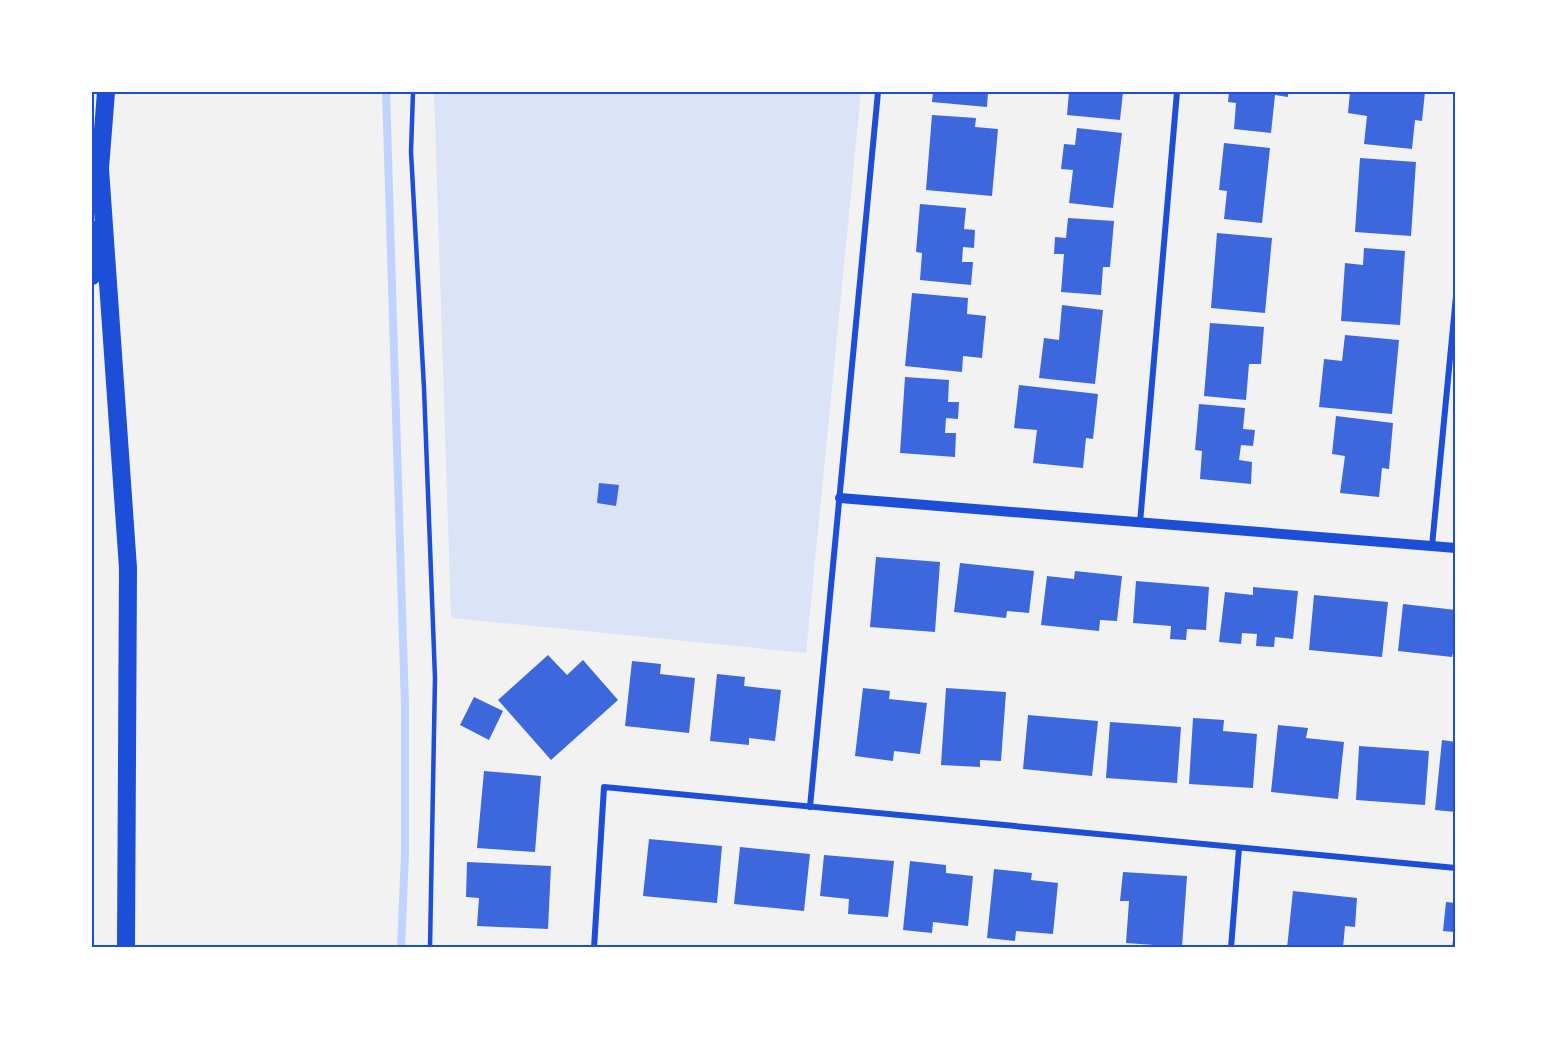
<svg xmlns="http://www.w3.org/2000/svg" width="1547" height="1039" viewBox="0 0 1547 1039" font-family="'DejaVu Sans',sans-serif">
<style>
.green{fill:#dbe4f7}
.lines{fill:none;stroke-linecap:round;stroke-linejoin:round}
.stream{stroke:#bfd3fe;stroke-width:8}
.building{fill:#3d67dc}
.service{stroke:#1d4ed8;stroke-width:4.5}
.minor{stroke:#1d4ed8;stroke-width:6}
.tertiary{stroke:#1d4ed8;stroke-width:10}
.motorway{stroke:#1d4ed8;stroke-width:18}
.neatline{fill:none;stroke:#1d4ed8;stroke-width:2}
</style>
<rect width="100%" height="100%" fill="#f2f2f2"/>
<!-- green -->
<path class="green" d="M434,92H861L806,653L451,618Z"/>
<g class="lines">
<!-- stream -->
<path class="stream" d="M386,92L405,706V854L401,948"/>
</g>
<!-- building -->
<g class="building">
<path d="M933,92H988L987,107L932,102Z"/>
<path d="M1069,92H1123L1120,120L1067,115Z"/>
<path d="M1229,92H1288V97L1275,95L1271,133L1234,129L1236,103L1228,102Z"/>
<path d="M1350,92H1425L1422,121L1415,120L1412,149L1364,144L1367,116L1348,113Z"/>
<path d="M932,115L976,118L975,127L998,129L992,196L926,190Z"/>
<path d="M1077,128L1122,133L1113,208L1069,203L1073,170L1061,169L1064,144L1075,145Z"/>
<path d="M1224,143L1270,148L1262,223L1224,219L1227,191L1219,190Z"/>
<path d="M1360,158L1416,162L1411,236L1355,232Z"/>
<path d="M920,204L966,208L964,229L975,230L974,248L963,247L962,262H973L971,285L920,280L922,253L916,252Z"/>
<path d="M1068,218L1114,221L1110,267H1103L1101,295L1061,292L1064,254H1054L1055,237L1066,238Z"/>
<path d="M1217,233L1272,238L1265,313L1211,308Z"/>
<path d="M1364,248L1405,251L1400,325L1341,321L1345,263L1363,265Z"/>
<path d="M912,293L968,298L967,314L986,316L982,358L963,356L962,372L905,366Z"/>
<path d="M1062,305L1103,310L1095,384L1039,378L1044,338L1059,340Z"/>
<path d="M1210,323L1264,327L1261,364H1249L1246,400L1204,396Z"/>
<path d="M1345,335L1399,340L1392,414L1319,407L1324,359L1342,361Z"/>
<path d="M905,377L949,380L948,402H959L958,419L946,418L945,433H956L955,457L900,453Z"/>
<path d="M1019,385L1098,394L1093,439L1086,438L1083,468L1033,463L1037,430L1014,428Z"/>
<path d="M1199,404L1245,408L1243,429L1255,430L1253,446L1241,445L1239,460L1252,462L1251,484L1200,479L1202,451L1195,450Z"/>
<path d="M1336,416L1393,423L1389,469L1382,468L1379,497L1340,493L1345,456L1332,454Z"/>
<path d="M599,483L619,485L616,506L597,503Z"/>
<path d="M876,557L940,562L935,632L870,627Z"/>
<path d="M960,563L1034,571L1029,613L1007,611L1006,618L954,612Z"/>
<path d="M1075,571L1122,576L1117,621L1100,620L1099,631L1041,625L1047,576L1074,579Z"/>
<path d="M1136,581L1209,587L1206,630L1187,629L1186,640L1170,639L1171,626L1133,623Z"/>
<path d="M1253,587L1298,591L1293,639L1275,637L1274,647L1256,646L1257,634L1242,633L1241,644L1219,642L1225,592L1253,595Z"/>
<path d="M1314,595L1388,602L1382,657L1309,650Z"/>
<path d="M1403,604L1456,610V653H1453L1452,657L1398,651Z"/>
<path d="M548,655L567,675L583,660L618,700L551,760L498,700Z"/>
<path d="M632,661L661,664L660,674L695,678L689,733L625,726Z"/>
<path d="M717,674L745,677L744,686L781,690L775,741L749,738V745L710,741Z"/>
<path d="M863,688L890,691L889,699L927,703L920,754L894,751L893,761L855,756Z"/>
<path d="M946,688L1006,692L1001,761L980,760V767L941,765Z"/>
<path d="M474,697L503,711L489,740L460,725Z"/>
<path d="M1028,715L1098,721L1092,776L1023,769Z"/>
<path d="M1193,718L1224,720L1223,731L1257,734L1253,788L1189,784Z"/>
<path d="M1110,722L1181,727L1177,783L1106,778Z"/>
<path d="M1278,725L1308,728L1306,738L1344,742L1338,799L1271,792Z"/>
<path d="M1442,740L1456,742V812L1435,810Z"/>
<path d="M1359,746L1429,751L1425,805L1356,800Z"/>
<path d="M484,771L541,776L535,852L477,848Z"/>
<path d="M649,839L722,846L717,903L643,896Z"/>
<path d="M740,847L810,854L804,911L734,904Z"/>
<path d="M824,855L894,861L888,917L848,914L849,899L820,896Z"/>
<path d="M910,861L946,865V873L973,876L968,926L933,922L932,933L903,930Z"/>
<path d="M467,862L551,866L548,929L477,926L479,898L466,897Z"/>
<path d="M994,869L1032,873L1031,880L1058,883L1053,934L1016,931L1015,941L987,938Z"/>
<path d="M1123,872L1187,876L1182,947L1126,943L1129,901H1120Z"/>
<path d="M1293,891L1357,898L1355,927L1345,926L1343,948H1287Z"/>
<path d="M1446,902L1456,903V948H1452L1454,932L1443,931Z"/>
</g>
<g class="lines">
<!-- service -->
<path class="service" d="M413,92L411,152L424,388L435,678L430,948"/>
<!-- minor -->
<g class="minor">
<path d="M1140,523L1177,92"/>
<path d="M1432,546L1456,296"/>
<path d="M810,807L878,92"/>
<path d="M594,948L604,787L1456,868"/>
<path d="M1231,948L1239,848"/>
</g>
<!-- tertiary -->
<path class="tertiary" d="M840,498L1456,548"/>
<!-- motorway -->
<g class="motorway">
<path d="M100,169L128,568L126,948"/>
<path d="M99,181L106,92"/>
<path d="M92,276L95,230"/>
</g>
</g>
<!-- border -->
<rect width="1547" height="1039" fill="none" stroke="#ffffff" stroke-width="186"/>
<rect x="93" y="93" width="1361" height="853" class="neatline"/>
</svg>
